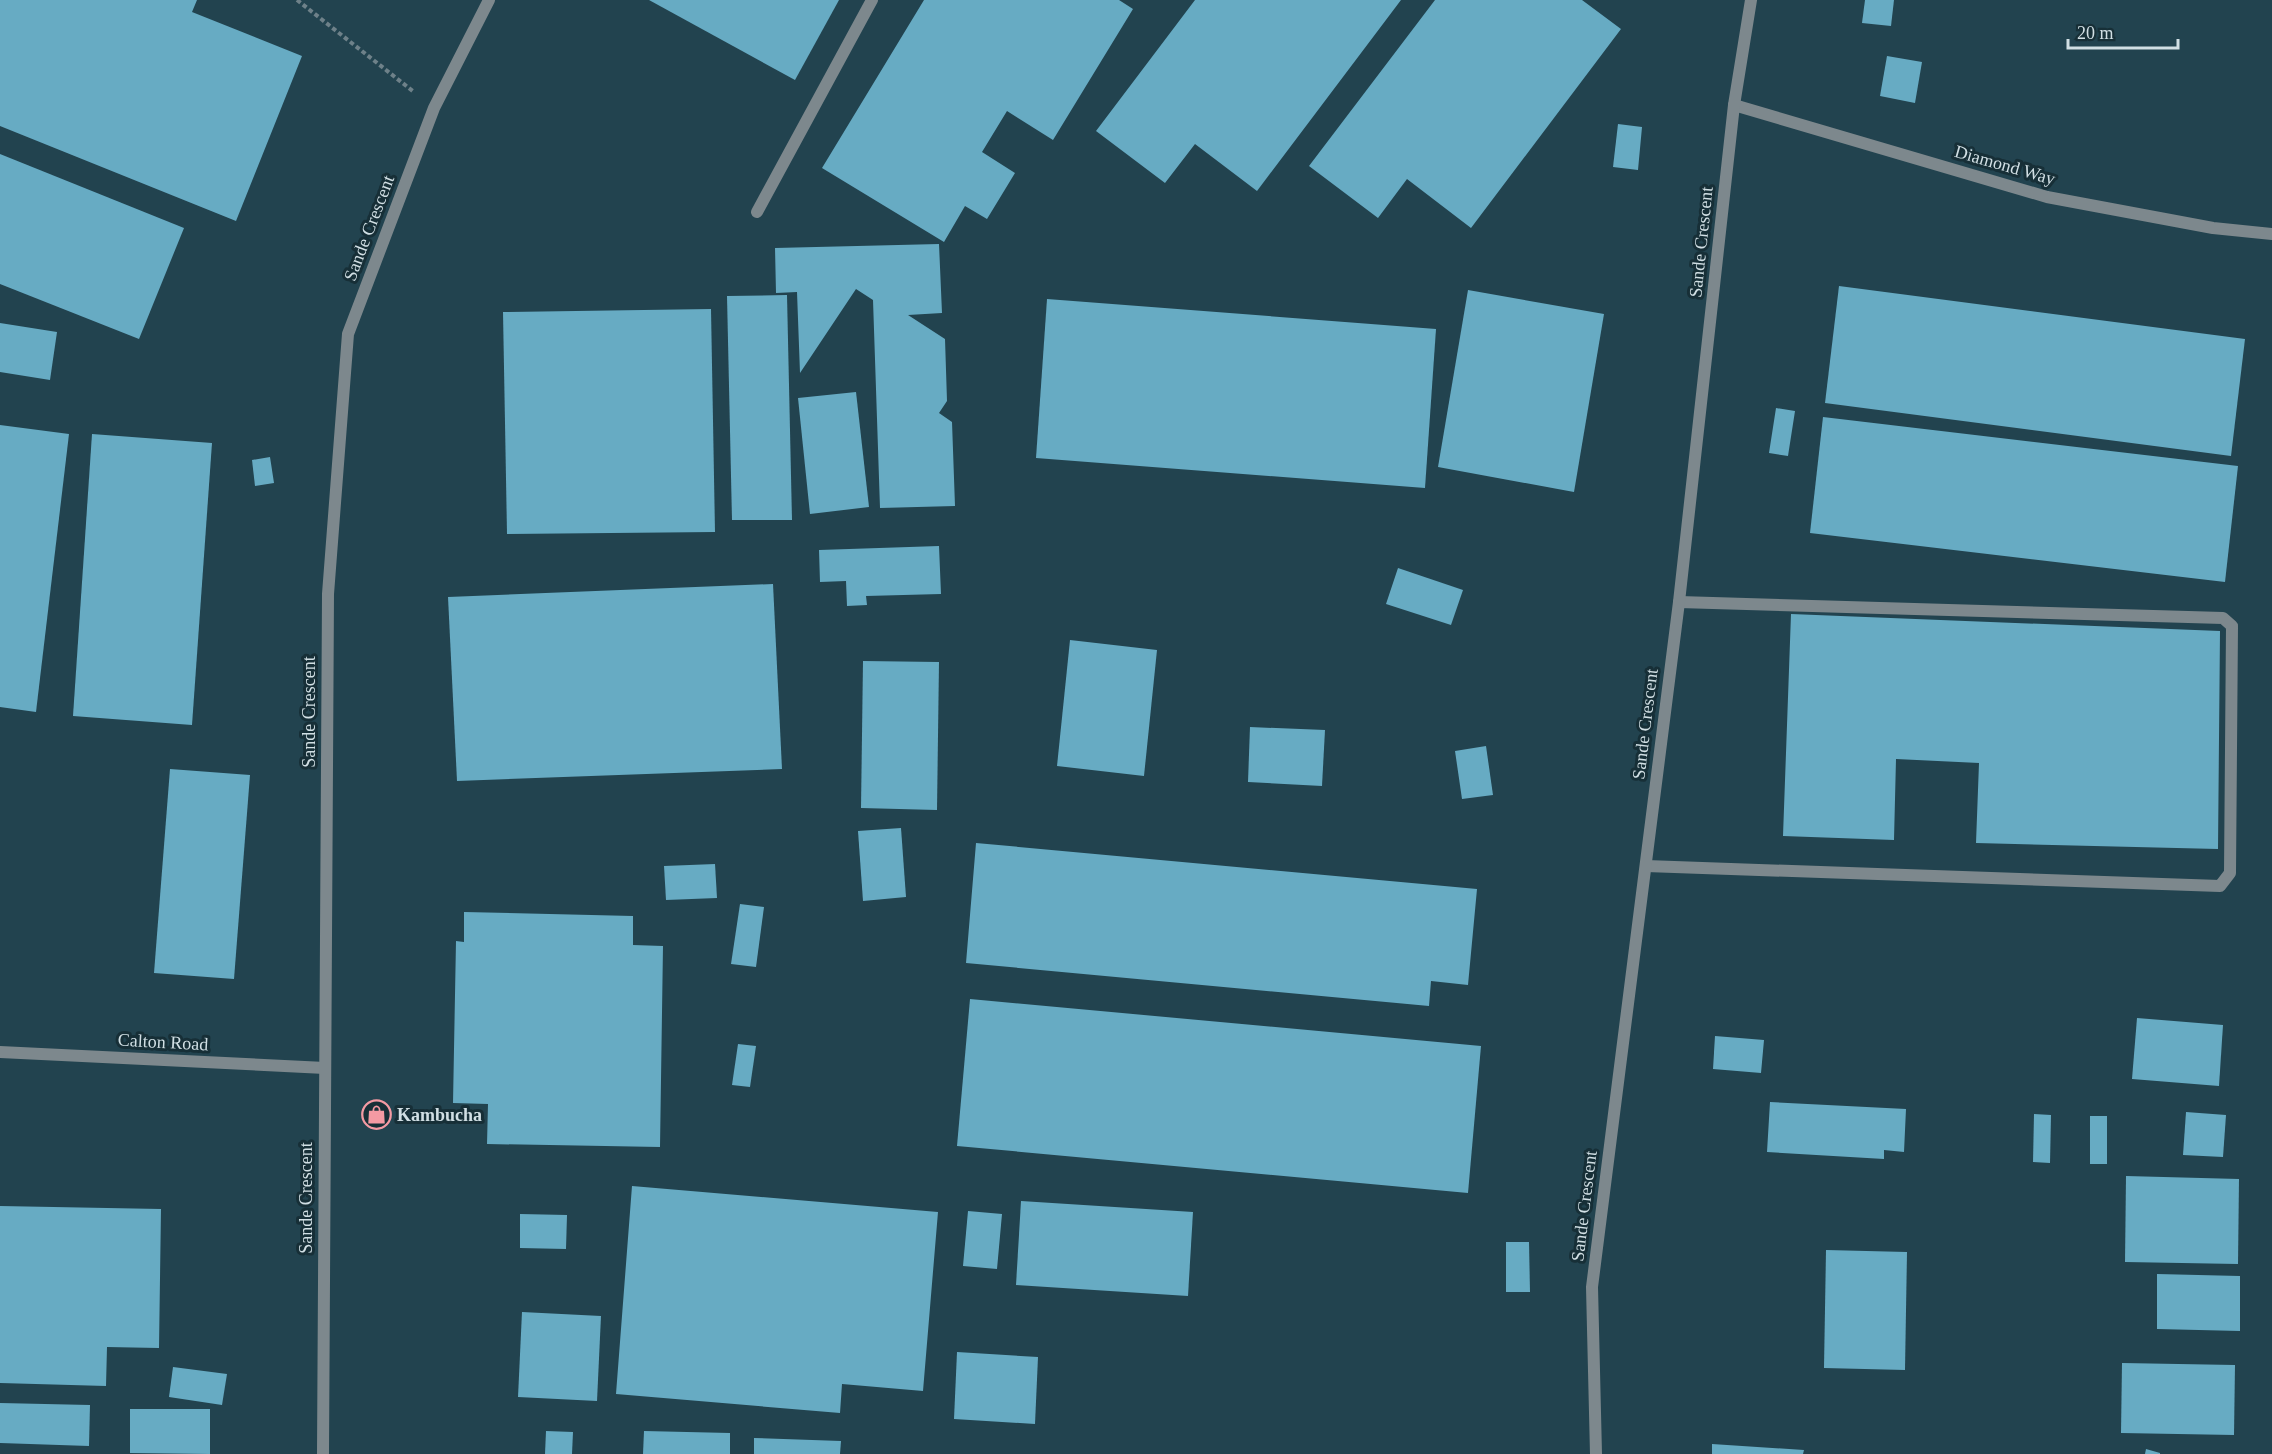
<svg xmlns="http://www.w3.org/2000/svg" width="2272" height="1454" viewBox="0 0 2272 1454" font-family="Georgia,serif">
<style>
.built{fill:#22434f}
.building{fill:#67abc3}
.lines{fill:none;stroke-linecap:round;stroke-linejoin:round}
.path{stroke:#6e8189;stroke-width:4;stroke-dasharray:4.5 3;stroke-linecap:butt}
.lane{stroke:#7d888d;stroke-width:12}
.street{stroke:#7d888d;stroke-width:12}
.labels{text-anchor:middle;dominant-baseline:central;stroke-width:6;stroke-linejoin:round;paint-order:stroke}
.street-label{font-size:18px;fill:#d1dfe4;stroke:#172f37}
.poi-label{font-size:18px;font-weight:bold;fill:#d1dfe4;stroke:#172f37;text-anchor:start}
</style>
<rect width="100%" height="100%" fill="#213942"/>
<!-- built -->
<rect class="built" x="0" y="0" width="2272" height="1454"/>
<!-- building -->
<g class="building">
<path d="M0,0H197L192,12L302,56L236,221L0,126Z"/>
<path d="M649,0H839L795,80Z"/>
<path d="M924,0H1119L1133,9L1053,140L1007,111L982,152L1015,173L987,219L965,206L944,242L822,168Z"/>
<path d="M1195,0H1401L1257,191L1195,144L1165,183L1096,131Z"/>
<path d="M1435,0H1582L1621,29L1471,228L1407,179L1378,218L1309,166Z"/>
<path d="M1865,0H1894L1891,26L1862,23Z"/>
<path d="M1887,56L1922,62L1915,103L1880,96Z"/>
<path d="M1618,124L1642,127L1638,170L1613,167Z"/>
<path d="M0,154L184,228L139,339L0,284Z"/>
<path d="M939,244L942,313L908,315L945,339L947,401L939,413L952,422L955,506L880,508L873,300L856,289L800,373L797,292L776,293L775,248Z"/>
<path d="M1839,286L2245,339L2231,456L1825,403Z"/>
<path d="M1468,290L1604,314L1574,492L1438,467Z"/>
<path d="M787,295L792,520H732L727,296Z"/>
<path d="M1047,299L1436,329L1425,488L1036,458Z"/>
<path d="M711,309L715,532L507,534L503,312Z"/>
<path d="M0,323L57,332L50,380L0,372Z"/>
<path d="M856,392L869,507L810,514L798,398Z"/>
<path d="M1776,408L1795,411L1788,456L1769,453Z"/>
<path d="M1823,417L2238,466L2225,582L1810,533Z"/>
<path d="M0,425L69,434L36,712L0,707Z"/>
<path d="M92,434L212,443L192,725L73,716Z"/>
<path d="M270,457L274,483L255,486L252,460Z"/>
<path d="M939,546L941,594L866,596L867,605L847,606L846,581L820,582L819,550Z"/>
<path d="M1398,568L1463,590L1451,625L1386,604Z"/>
<path d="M773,584L782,769L457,781L448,597Z"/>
<path d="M1791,614L2220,631L2218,849L1976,843L1979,763L1896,759L1894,840L1783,836Z"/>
<path d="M1070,640L1157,650L1144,776L1057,766Z"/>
<path d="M863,661L939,662L937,810L861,808Z"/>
<path d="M1250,727L1325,730L1322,786L1248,782Z"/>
<path d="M1486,746L1493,795L1462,799L1455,751Z"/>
<path d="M170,769L250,775L234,979L154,973Z"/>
<path d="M901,828L906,897L863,901L858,831Z"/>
<path d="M976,843L1477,889L1468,985L1431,981L1429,1006L966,963Z"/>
<path d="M715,864L717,898L666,900L664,866Z"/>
<path d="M740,904L764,907L756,967L731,964Z"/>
<path d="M464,912L633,916V945L663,946L660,1147L487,1144L488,1104L453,1103L456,941L464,942Z"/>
<path d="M970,999L1481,1046L1468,1193L957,1146Z"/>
<path d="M2137,1018L2223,1025L2219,1086L2132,1079Z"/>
<path d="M1715,1036L1764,1040L1761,1073L1713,1069Z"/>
<path d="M738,1044L756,1046L750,1087L732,1085Z"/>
<path d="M1770,1102L1906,1109L1904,1152L1884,1150V1159L1767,1152Z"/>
<path d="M2186,1112L2226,1115L2223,1157L2183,1155Z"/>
<path d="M2034,1114L2051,1115L2050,1163L2033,1162Z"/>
<rect x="2090" y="1116" width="17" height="48"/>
<path d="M2126,1176L2239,1179L2238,1264L2125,1262Z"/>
<path d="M632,1186L938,1212L923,1391L842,1384L840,1413L616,1394Z"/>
<path d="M1021,1201L1193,1212L1188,1296L1016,1285Z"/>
<path d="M0,1206L161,1209L159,1348L107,1347L106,1386L0,1383Z"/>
<path d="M968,1211L1002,1214L997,1269L963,1266Z"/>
<path d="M520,1214L567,1215L566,1249L520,1248Z"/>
<path d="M1506,1242H1529L1530,1292H1506Z"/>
<path d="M1826,1250L1907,1252L1905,1370L1824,1368Z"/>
<path d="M2157,1274L2240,1276V1331L2157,1329Z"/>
<path d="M522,1312L601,1316L597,1401L518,1397Z"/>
<path d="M957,1352L1038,1357L1035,1424L954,1419Z"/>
<path d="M2122,1363L2235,1365L2234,1435L2121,1433Z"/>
<path d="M173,1367L227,1374L222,1405L169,1397Z"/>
<path d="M0,1403L90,1405L89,1446L0,1443Z"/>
<path d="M130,1409H210V1454L130,1453Z"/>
<path d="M546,1431L573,1432L572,1454H545Z"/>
<path d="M644,1431L730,1433V1454H643Z"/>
<path d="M754,1438L841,1441L840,1454H754Z"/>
<path d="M1712,1444L1804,1450L1803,1454H1712Z"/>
<path d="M2146,1449L2160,1453V1454H2145Z"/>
</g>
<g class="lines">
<!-- path -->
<path class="path" d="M297,0L414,92"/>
<!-- lane -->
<g class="lane">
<path d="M757,212L872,0"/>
<path d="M1646,866L2220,886L2230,873L2232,626L2223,618L1679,602"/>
</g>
<!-- street -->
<g class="street">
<path d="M1734,105L2047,197L2213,228L2272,234"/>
<path d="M0,1052L325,1068"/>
<path d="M323,1454L328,594L348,334L434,108L489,0"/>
<path d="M1596,1454L1592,1287L1679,602L1734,105L1751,0"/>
</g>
</g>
<!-- icons -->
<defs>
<symbol id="shop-ring" viewBox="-11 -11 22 22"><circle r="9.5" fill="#172f37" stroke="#f49aa3" stroke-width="1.5"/><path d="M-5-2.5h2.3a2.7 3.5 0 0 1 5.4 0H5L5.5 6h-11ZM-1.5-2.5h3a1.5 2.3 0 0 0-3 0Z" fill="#f49aa3"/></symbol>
</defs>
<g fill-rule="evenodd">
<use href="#shop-ring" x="360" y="1098" width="33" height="33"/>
</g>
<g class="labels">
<!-- street labels -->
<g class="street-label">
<text transform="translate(2005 165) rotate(16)">Diamond Way</text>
<text transform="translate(369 228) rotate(-69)">Sande Crescent</text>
<text transform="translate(1701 242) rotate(-84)">Sande Crescent</text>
<text transform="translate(309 712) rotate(-90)">Sande Crescent</text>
<text transform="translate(1645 724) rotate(-83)">Sande Crescent</text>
<text transform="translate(163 1042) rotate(3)">Calton Road</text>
<text transform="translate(306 1198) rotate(-90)">Sande Crescent</text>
<text transform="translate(1584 1206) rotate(-83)">Sande Crescent</text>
</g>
<!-- poi labels -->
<g class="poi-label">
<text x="397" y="1115">Kambucha</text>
</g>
</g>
<!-- scale -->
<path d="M2068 39v9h110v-9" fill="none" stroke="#d1dfe4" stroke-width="3"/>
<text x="2077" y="39" font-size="18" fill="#d1dfe4" stroke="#172f37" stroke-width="4.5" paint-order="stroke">20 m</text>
</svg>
